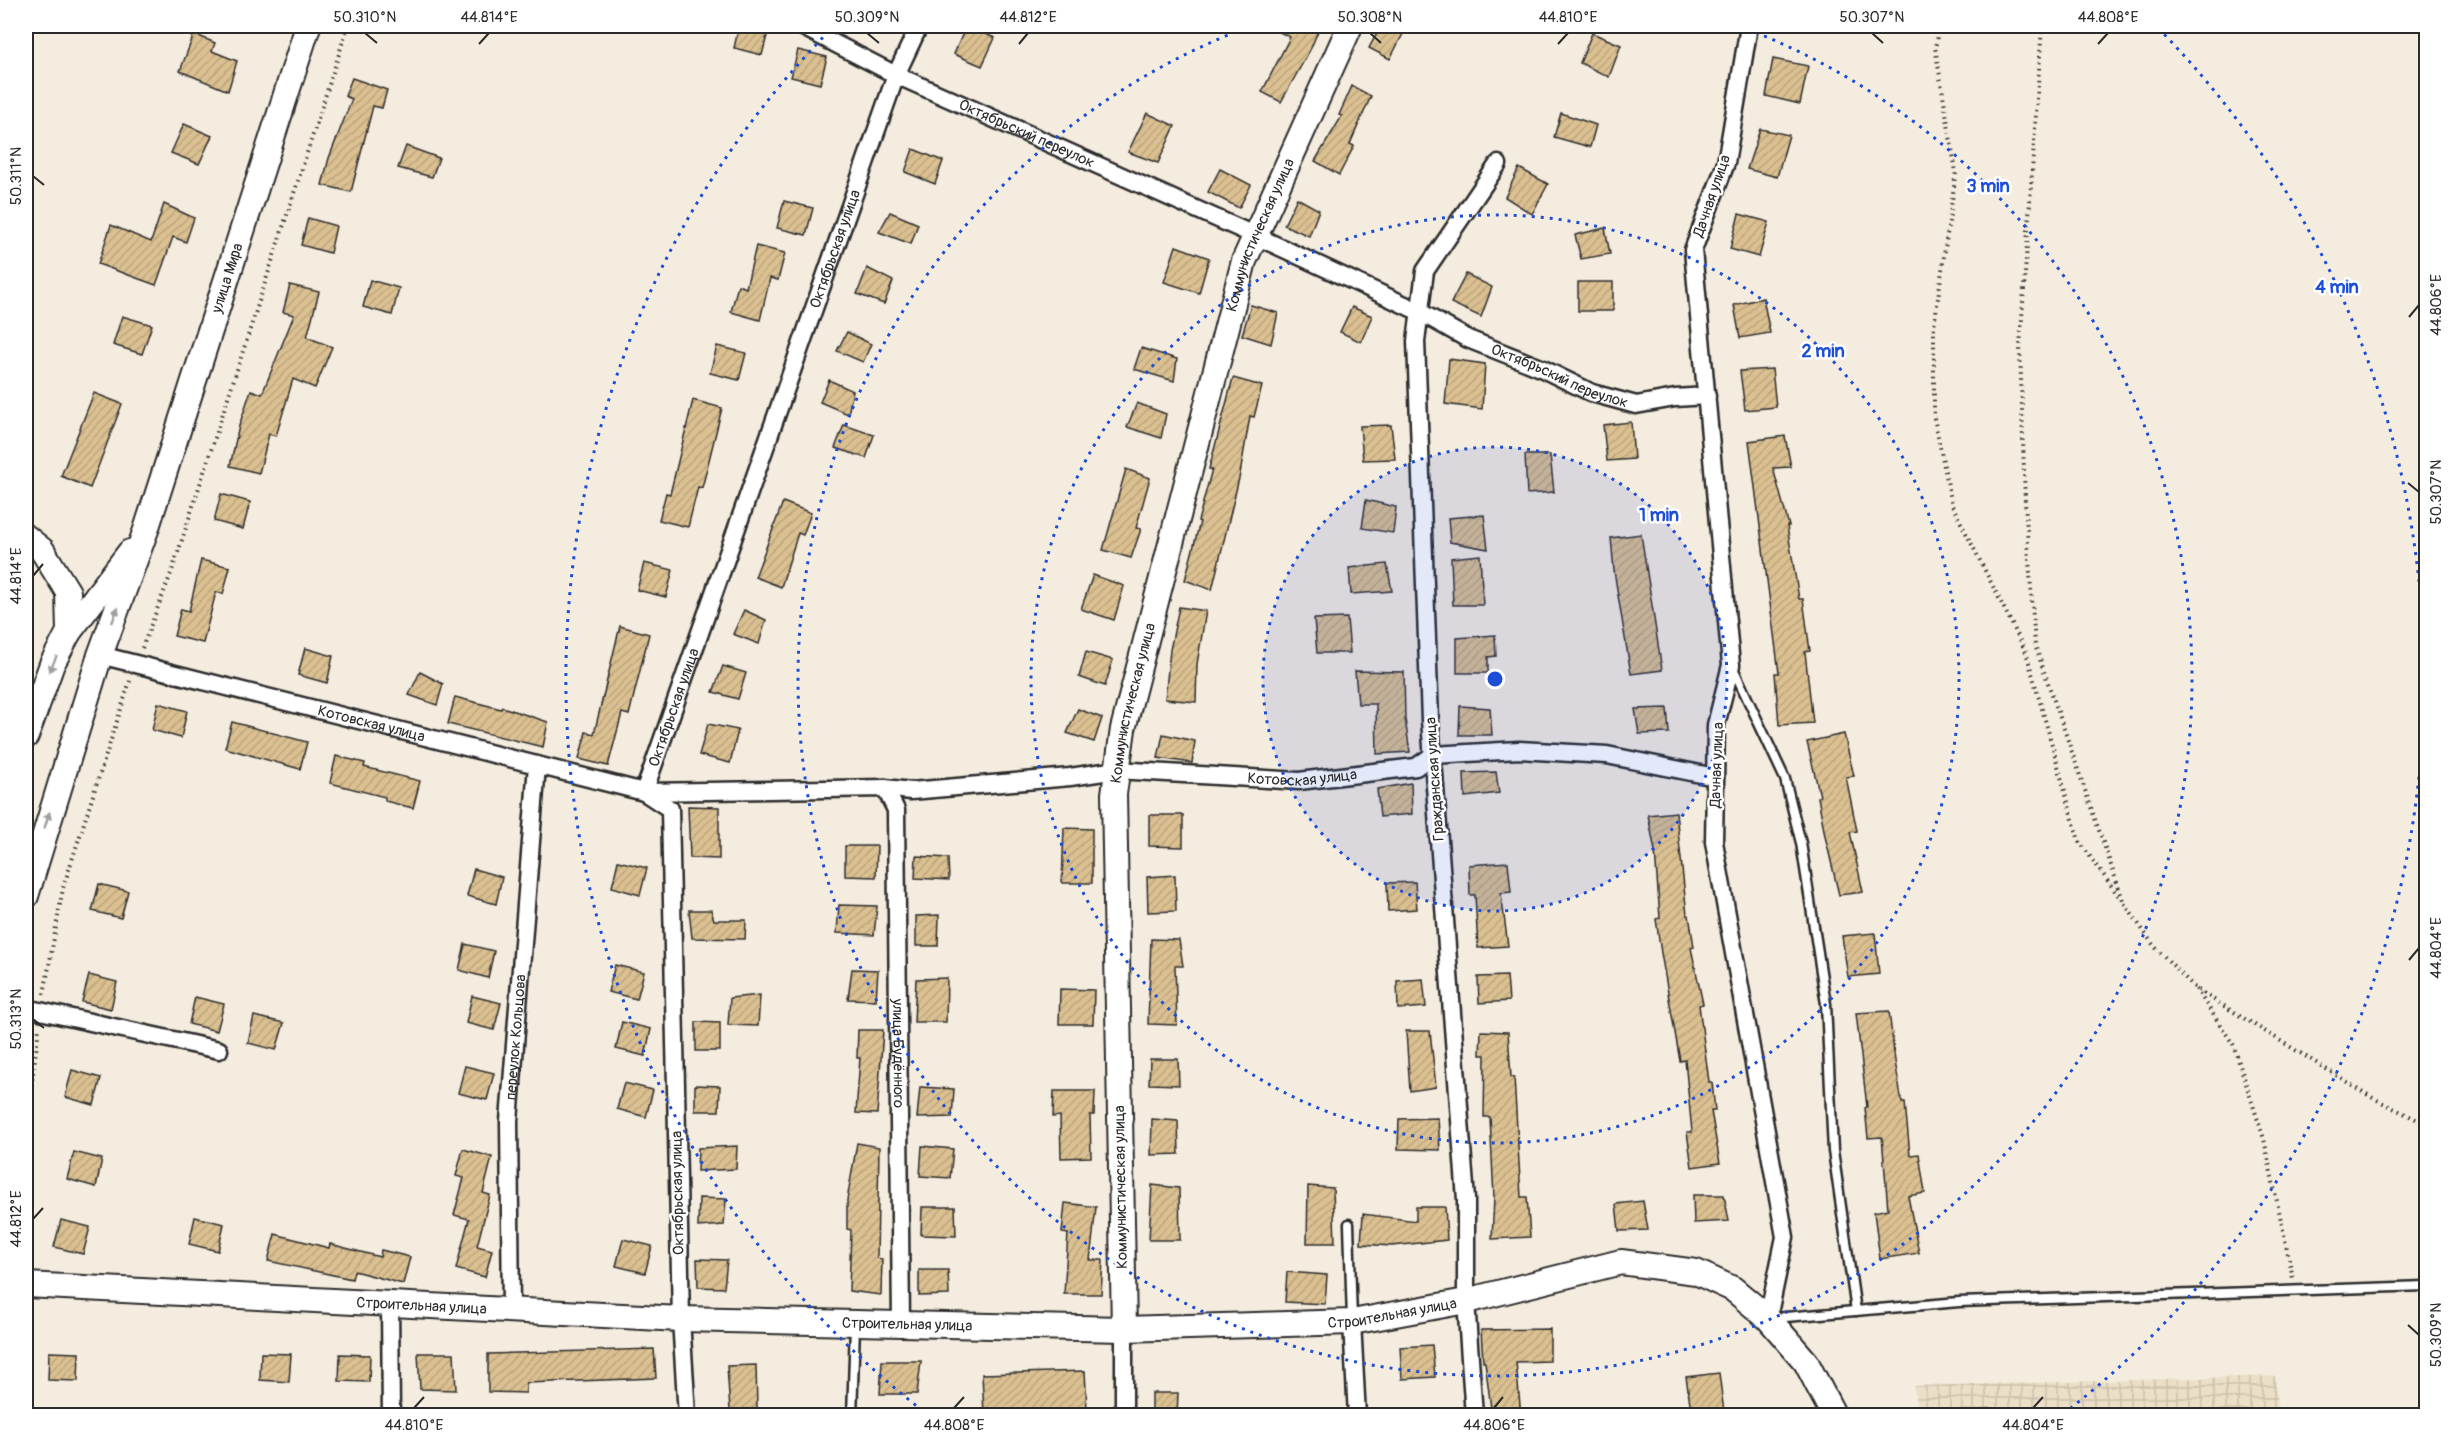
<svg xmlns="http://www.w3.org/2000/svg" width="2452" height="1441" viewBox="0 0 2452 1441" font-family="Pangolin,sans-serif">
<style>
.industrial{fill:url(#industrial-grid)}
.building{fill:url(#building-hatch);stroke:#2b2b2b;stroke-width:1.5}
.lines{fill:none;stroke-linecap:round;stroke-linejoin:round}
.lane-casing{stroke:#2b2b2b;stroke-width:13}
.street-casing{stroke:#2b2b2b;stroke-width:21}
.secondary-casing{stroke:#2b2b2b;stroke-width:28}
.path{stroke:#2b2b2b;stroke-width:4;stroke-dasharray:1.5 4.5;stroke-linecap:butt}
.lane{stroke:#fff;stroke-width:8}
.street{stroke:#fff;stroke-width:16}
.secondary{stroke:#fff;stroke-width:24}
.oneway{fill:#a0a0a0}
.ticks{fill:none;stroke:#2b2b2b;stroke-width:2}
.ring{fill:none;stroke:#1d4ed8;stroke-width:3;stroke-dasharray:3 6}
.labels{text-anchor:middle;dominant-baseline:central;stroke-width:5;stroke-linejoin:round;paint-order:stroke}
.street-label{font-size:15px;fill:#2b2b2b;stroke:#fff}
.centre{fill:#1d4ed8;stroke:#fff;stroke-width:3}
.ring-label{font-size:18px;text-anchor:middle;font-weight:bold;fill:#1d4ed8;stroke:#fff;stroke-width:5;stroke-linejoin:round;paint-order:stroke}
.neatline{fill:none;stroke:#2b2b2b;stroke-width:2}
.ticks-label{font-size:15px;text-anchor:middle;fill:#2b2b2b}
</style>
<defs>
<pattern id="industrial-grid" width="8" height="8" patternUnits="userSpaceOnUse" patternTransform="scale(1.5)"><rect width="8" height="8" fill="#ecdfc7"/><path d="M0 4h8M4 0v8" fill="none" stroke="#cbc0ab"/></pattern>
<pattern id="building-hatch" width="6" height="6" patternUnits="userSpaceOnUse" patternTransform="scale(1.5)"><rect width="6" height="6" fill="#dbc091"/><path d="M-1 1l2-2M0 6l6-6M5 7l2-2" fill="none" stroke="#bca57d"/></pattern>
</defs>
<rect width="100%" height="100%" fill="#f4ecde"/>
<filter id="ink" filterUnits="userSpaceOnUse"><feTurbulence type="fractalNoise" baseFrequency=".0167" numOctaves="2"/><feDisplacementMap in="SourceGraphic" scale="12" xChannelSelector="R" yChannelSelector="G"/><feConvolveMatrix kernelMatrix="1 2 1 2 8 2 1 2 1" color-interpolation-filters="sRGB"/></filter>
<g filter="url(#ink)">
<!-- industrial -->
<path class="industrial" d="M2275,1376L2279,1415H1919L1914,1386Z"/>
<!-- building -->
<g class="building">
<path d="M739,26L769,28L762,55L734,48Z"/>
<path d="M966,26L995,38L982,66L954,54Z"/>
<path d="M1267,26H1320L1311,48L1281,102L1262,92L1290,37Z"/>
<path d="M1381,26L1403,34L1390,59L1369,48Z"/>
<path d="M1592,33L1621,45L1609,77L1580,63Z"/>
<path d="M194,34L215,43L212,51L237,61L228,91L180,71Z"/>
<path d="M798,50L827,57L820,84L791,77Z"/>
<path d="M1773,59L1808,66L1800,104L1766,96Z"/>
<path d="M352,78L387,90L382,108L373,106L351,192L322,185L329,158L352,99L345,96Z"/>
<path d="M1352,86L1371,96L1350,144L1354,146L1339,175L1315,161L1342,116L1339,115Z"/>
<path d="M1147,113L1175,126L1158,163L1128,152Z"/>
<path d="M1561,113L1596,125L1590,147L1554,137Z"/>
<path d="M184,124L212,136L199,164L171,153Z"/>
<path d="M1760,129L1789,135L1777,177L1747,169Z"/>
<path d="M406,146L439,158L432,177L398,168Z"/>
<path d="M913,149L943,161L935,184L905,172Z"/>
<path d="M1519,168L1548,184L1532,214L1505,197Z"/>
<path d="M1220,169L1251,185L1239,208L1208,192Z"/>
<path d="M1297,198L1319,210L1309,236L1284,225Z"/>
<path d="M784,201L813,208L806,235L777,228Z"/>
<path d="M164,204L194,218L186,242L173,237L156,285L98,264L111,225L151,242Z"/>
<path d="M890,212L918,224L911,244L879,232Z"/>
<path d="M1739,214L1769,222L1759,257L1730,249Z"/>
<path d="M308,218L336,226L330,253L301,245Z"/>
<path d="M1605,228L1610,254L1581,259L1575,235Z"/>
<path d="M756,246L785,253L778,280L770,278L760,320L731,312L738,285L746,288Z"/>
<path d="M1176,246L1209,258L1199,293L1164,282Z"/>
<path d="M867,268L893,281L884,304L857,294Z"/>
<path d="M1466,274L1492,287L1481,317L1451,303Z"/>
<path d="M370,280L399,288L392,315L363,307Z"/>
<rect x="1578" y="282" width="35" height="29"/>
<path d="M290,285L319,292L307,337L332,347L315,388L293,379L276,436L269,434L259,473L230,466L239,426L251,390L262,394L294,315L283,312Z"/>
<path d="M1763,298L1770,333L1740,338L1734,305Z"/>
<path d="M1251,305L1278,313L1271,344L1242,335Z"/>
<path d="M1352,307L1372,316L1361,342L1340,332Z"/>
<path d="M122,316L152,325L142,354L113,345Z"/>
<path d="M847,332L871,344L863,362L837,351Z"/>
<path d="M717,346L746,353L739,380L710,373Z"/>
<path d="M1141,348L1177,359L1174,381L1134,369Z"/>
<path d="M1449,359L1485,364L1482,409L1445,404Z"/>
<path d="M1772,369L1776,407L1745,410L1740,371Z"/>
<path d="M1233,378L1262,386L1254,417L1250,416L1240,474L1212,590L1185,580L1200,522L1198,521L1212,469H1209Z"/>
<path d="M829,380L853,391L848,414L820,402Z"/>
<path d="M94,393L122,404L90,488L61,476Z"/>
<path d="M693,400L722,408L702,488L698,487L688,527L659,520L666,493L670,494Z"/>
<path d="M1137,403L1166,414L1161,438L1127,427Z"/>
<path d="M1631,422L1634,459L1607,461L1603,425Z"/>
<path d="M844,425L874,435L866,458L835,448Z"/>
<path d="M1391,425L1395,459L1363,460L1360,426Z"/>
<path d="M1785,436L1791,467L1773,468L1789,526H1787L1799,599H1803L1810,651L1805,652L1813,723L1779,725L1775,673H1779L1749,441Z"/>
<path d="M1525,455H1550L1554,492L1527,494Z"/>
<path d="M1126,469L1150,478L1136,528L1141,529L1131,558L1103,550Z"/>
<path d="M221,494L250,502L243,529L214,521Z"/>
<path d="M1366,500L1396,507L1393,533L1362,528Z"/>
<path d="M783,502L811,513L803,535L798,533L781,587L755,577Z"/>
<path d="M1484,515L1488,549L1450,542L1448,518Z"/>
<path d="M1641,534L1662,670L1631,674L1614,571L1611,538Z"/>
<path d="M1480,555L1483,605H1453L1451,558Z"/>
<path d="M201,560L230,567L223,594L216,592L203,643L174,636L181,609L189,611Z"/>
<path d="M644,563L673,570L666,597L637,590Z"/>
<path d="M1387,564L1392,591L1351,594L1349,568Z"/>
<path d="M1093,575L1124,586L1114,620L1081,609Z"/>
<path d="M1179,607L1206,611L1197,664L1196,702L1165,699L1170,650Z"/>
<path d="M744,610L766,620L759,644L733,634Z"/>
<path d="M1347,618L1350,653H1317L1314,619Z"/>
<path d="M620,626L649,634L629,715L622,713L608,766L579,759L586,732L594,734Z"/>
<path d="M1495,635L1496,656L1488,657V673H1457V638Z"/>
<path d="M305,648L333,656L327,683L298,675Z"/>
<path d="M1086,652L1113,660L1105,686L1079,677Z"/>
<path d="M723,666L746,673L738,699L713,692Z"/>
<path d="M1355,671L1404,672L1405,719L1410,752L1377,754L1376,704H1358Z"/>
<path d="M420,672L443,684L437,705L409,695Z"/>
<path d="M455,697L501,709L502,707L548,722L543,747L448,724Z"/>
<path d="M158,703L187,711L181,738L152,730Z"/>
<path d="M1460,706L1490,708L1492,735H1459Z"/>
<path d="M1667,708L1669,733L1639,734L1635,709Z"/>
<path d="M1078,709L1102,718L1094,742L1067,733Z"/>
<path d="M232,722L307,742L300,769L225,748Z"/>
<path d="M708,724L738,730L730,763L699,755Z"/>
<path d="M1163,734L1195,741L1192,763L1158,758Z"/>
<path d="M1844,734L1854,776L1846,777L1857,831L1850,832L1863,892L1839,895L1825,836L1818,797L1820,796L1807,742Z"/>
<path d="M336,756L365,763L364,767L420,781L413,808L385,801V797L330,783Z"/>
<path d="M1496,772L1499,793L1465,797L1464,773Z"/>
<path d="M1411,783L1412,814L1380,817L1377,789Z"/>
<path d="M688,806L719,807V859L690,858Z"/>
<path d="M1676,812L1687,915H1689L1694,947L1691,948L1703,1004L1699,1005L1709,1082H1712L1715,1111H1711L1720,1163L1692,1167L1687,1132H1692L1685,1060L1680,1061L1661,953L1656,919L1660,918L1655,851L1648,815Z"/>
<path d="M1149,815H1183V847L1149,846Z"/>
<path d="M1064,828L1092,829V883H1062Z"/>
<path d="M845,846H877L876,877L845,876Z"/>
<path d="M916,856L948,858L949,880L915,878Z"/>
<path d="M618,861L647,868L640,895L612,887Z"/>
<path d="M1508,862L1511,892L1501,893L1508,946L1478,948L1475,895H1470L1469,865Z"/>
<path d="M474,869L502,877L496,904L467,896Z"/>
<path d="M1175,875L1176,911L1148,912L1147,877Z"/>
<path d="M1415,882L1417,909L1388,911L1387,883Z"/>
<path d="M99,884L128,891L121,918L92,911Z"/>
<path d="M839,905L877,906L874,935L837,933Z"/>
<path d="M689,910H711L714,920H746L745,939L692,938Z"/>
<path d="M939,915L938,946H916V916Z"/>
<path d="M1875,933L1879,974L1848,977L1842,936Z"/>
<path d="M1151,939L1179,940L1183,966H1175L1177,1025L1148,1024Z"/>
<path d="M465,944L494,951L488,978L459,970Z"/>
<path d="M615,965L644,972L637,999L608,992Z"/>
<path d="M852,969L878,970L876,1000L848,999Z"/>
<path d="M89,975L117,982L111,1009L82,1002Z"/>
<path d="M1507,976L1509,1001L1479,1003L1478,977Z"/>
<path d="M947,978L946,1022H914L916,979Z"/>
<path d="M1423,979L1426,1007L1398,1009L1397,981Z"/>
<path d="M1060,989L1094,990L1093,1024H1059Z"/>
<path d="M760,995L758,1026L728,1025L730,998Z"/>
<path d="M472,996L501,1003L494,1030L466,1023Z"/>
<path d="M195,997L224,1004L217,1031L189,1024Z"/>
<path d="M1889,1011L1895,1061L1902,1103H1905L1910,1155L1919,1154L1925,1193L1908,1196L1919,1253L1880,1259L1874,1212L1888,1209L1882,1137L1868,1138L1865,1108L1867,1107L1856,1013Z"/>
<path d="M254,1016L284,1023L276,1050L248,1043Z"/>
<path d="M622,1022L651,1029L645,1056L616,1049Z"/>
<path d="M696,1022L720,1023V1051H696Z"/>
<path d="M858,1030H883L877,1114L856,1113L860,1058H857Z"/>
<path d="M1406,1031H1430L1436,1087L1410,1091Z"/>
<path d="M1481,1031L1508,1032L1511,1077H1514L1521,1197H1527L1530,1237L1492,1239L1494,1198L1490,1117H1484L1485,1055H1480Z"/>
<path d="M1150,1059H1178L1179,1085L1149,1084Z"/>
<path d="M465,1066L494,1073L487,1100L458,1093Z"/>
<path d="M72,1070L101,1078L94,1105L65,1097Z"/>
<path d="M624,1083L653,1090L646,1117L617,1109Z"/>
<path d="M695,1085L720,1086L719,1111H695Z"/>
<path d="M920,1087L954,1089L952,1117L917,1118Z"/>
<path d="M1054,1091H1095L1094,1115H1090L1091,1157L1061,1158L1060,1116L1053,1117Z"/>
<path d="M1438,1118L1440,1150L1398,1149L1399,1119Z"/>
<path d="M1152,1119L1178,1121L1179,1154L1151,1155Z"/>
<path d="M857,1143L879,1147L877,1258L882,1259L881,1295L849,1291L851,1230L847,1229V1200Z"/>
<path d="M737,1146L736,1169L697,1171L698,1148Z"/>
<path d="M922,1146L953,1149L950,1178L920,1176Z"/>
<path d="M463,1149L492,1157L483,1193L490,1195L477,1246L492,1250L485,1277L456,1269L469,1219L454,1215L464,1178L456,1176Z"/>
<path d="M74,1152L102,1159L96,1187L67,1179Z"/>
<path d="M1152,1185L1179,1188L1180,1240H1149Z"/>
<path d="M1308,1186L1333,1188L1335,1243H1307Z"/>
<path d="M1693,1195H1724L1729,1221L1694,1223Z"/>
<path d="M699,1198L726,1199L724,1225L698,1227Z"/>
<path d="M1643,1201L1648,1230L1619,1231L1616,1204Z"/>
<path d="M1065,1203L1096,1207L1090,1260H1103L1101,1294H1064L1068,1234L1062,1233Z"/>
<path d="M922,1207H955L956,1236L921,1235Z"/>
<path d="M1416,1207H1445L1447,1240L1392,1246L1361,1244L1363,1214L1416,1221Z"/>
<path d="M195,1217L224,1224L218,1251L189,1244Z"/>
<path d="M61,1220L90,1227L83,1254L54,1247Z"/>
<path d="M275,1234L329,1248L330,1244L380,1257L381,1250L410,1257L403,1284L354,1271L352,1279L268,1261Z"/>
<path d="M623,1239L652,1246L645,1273L616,1266Z"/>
<path d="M697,1259L727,1260L724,1288L698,1287Z"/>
<path d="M919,1270H948L949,1295L919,1296Z"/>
<path d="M1287,1272L1327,1275L1325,1304L1285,1302Z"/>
<path d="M1550,1329V1361L1516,1362L1521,1416H1492L1485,1362H1483L1481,1330Z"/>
<path d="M1432,1345L1435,1377L1402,1379L1400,1347Z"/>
<path d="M654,1349L656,1378L526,1383V1393L488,1392V1354Z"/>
<path d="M49,1352L79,1353L78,1381L48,1380Z"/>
<path d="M261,1353L291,1354L289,1382L260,1380Z"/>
<path d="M418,1353H454L456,1390L420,1389Z"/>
<path d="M340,1354L370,1355L369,1382L339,1381Z"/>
<path d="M882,1361H921L917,1394H880Z"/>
<path d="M756,1365L757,1409L730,1410L727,1366Z"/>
<path d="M1085,1371L1087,1410L984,1414L982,1374Z"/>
<path d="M1719,1373L1724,1412L1692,1416L1686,1377Z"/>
<path d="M1152,1393H1178L1177,1416H1152Z"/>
</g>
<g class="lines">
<defs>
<g id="lane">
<path d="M1733,668L1785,779L1801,843L1826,1004L1833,1151L1856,1311"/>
<path d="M1349,1224L1352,1320"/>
<path d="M1774,1318L1959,1302L2426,1286"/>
<path d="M852,1416L855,1326"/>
<path d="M1981,1416L1991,1414"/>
</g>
<g id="street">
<path id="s1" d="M801,26L896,75L1256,236L1420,312L1468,339L1541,368L1592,393L1636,405L1675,398L1707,396"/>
<path d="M1749,26L1726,163L1693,250L1731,665L1716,725L1714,842L1785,1237L1768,1318"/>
<path id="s2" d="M100,655L644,792L885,788L911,791L1070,777L1117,770L1299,781L1416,767L1433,755L1519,750L1607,755L1715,777"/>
<path id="s3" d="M885,788L896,810L901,1324"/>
<path d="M26,1008L219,1050"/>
<path d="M390,1304L391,1416"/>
<path id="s4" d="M511,1310L509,1121L537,765"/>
<path d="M1352,1322L1357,1416"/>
<path id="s5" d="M687,1416L681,1319L670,809L644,792L896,75L919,26"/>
<path d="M1124,1416V1329"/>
<path d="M1474,1416L1466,1301V1200L1430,720L1416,341L1425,271L1498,164"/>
</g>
<g id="secondary">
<path d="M26,537L42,550L68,592L69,632"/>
<path d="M26,736L52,664L69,632L130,552"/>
<path id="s6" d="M26,896L100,655L146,530L308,26"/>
<path id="s7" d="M26,1285L681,1319L1124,1329L1352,1322L1466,1301L1621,1262L1696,1272L1733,1289L1768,1318L1806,1362L1834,1416"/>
<path id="s8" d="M1124,1329L1114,794L1123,729L1244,261L1350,26"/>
</g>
</defs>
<!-- lane casing -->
<use href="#lane" class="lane-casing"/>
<!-- street casing -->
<use href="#street" class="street-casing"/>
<!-- secondary casing -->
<use href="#secondary" class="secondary-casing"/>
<!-- path -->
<g class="path">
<path d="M1941,26L1935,47L1956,172L1934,326V418L1952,505L2026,652L2079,841L2120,898"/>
<path d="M2042,26L2020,347L2025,502L2035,645L2124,903L2154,946L2195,988L2373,1098L2426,1124"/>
<path d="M142,648L172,571L348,26"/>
<path d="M2196,989L2233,1044L2264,1139L2293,1278"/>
<path d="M44,994L63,888L131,678"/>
<path d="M26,1127L39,1028"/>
</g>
<!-- lane -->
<use href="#lane" class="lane"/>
<!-- street -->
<use href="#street" class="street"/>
<!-- secondary -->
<use href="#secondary" class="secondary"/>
</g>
<!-- one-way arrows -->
<defs><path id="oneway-solid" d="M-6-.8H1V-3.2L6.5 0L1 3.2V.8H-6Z" transform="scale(1.5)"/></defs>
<g class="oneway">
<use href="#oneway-solid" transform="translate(115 615) rotate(-70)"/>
<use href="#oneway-solid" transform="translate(53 664) rotate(114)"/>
<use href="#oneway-solid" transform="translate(47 820) rotate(-72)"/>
</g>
</g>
<!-- ticks -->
<path class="ticks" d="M365,33L377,43M867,33L879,43M1370,33L1381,43M1872,33L1883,43M479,44L489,33M1019,44L1028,33M1558,44L1568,33M2098,44L2108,33M33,176L44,185M2409,317L2419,305M2408,483L2419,492M33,576L43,564M2409,960L2419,948M33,1019L44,1028M33,1219L43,1208M2408,1325L2419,1335M414,1408L424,1397M954,1408L964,1397M1494,1408L1503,1397M2033,1408L2043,1397"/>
<!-- distance rings -->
<circle cx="1495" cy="679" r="232" fill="#1d4ed8" fill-opacity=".12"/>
<g class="ring">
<circle cx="1495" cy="679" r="232"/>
<circle cx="1495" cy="679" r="464"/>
<path d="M1739 26A697 697 0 1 1 1251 26"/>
<path d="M923 1411A929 929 0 0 1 832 28M2158 28A929 929 0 0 1 2067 1411"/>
</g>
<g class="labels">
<!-- street labels -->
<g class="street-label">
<text stroke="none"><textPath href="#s1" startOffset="250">Октябрьский переулок</textPath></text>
<text transform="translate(1712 196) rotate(-71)">Дачная улица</text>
<text stroke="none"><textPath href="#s8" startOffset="1114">Коммунистическая улица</textPath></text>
<text stroke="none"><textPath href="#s5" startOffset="1214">Октябрьская улица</textPath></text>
<text stroke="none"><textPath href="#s6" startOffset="650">улица Мира</textPath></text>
<text stroke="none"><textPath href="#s1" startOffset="836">Октябрьский переулок</textPath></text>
<text stroke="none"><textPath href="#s8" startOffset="628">Коммунистическая улица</textPath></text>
<text stroke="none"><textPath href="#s5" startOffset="728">Октябрьская улица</textPath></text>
<text stroke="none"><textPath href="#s2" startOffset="280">Котовская улица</textPath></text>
<text transform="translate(1717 765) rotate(-88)">Дачная улица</text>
<text stroke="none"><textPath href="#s2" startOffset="1221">Котовская улица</textPath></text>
<text transform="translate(1435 779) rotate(-94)">Гражданская улица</text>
<text stroke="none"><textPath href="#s4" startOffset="273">переулок Кольцова</textPath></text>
<text stroke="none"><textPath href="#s3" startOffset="268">улица Будённого</textPath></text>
<text transform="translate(1121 1187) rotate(-91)">Коммунистическая улица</text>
<text transform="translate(678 1193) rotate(-91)">Октябрьская улица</text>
<text stroke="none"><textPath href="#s7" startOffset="396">Строительная улица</textPath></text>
<text stroke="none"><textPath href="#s7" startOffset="1368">Строительная улица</textPath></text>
<text stroke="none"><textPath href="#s7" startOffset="882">Строительная улица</textPath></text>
</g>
</g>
<circle cx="1495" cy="679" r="9" class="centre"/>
<g class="ring-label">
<text x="1988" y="192">3 min</text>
<text x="2337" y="293">4 min</text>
<text x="1823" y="357">2 min</text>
<text x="1659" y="521">1 min</text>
</g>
<!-- margin -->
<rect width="2452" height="1441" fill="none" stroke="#fff" stroke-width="66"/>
<rect x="33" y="33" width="2386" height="1375" class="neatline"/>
<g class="ticks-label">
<text x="365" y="22">50.310°N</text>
<text x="489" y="22">44.814°E</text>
<text x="867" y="22">50.309°N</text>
<text x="1028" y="22">44.812°E</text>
<text x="1370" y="22">50.308°N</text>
<text x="1568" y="22">44.810°E</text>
<text x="1872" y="22">50.307°N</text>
<text x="2108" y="22">44.808°E</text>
<text transform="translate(16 176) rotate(-90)" y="5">50.311°N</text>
<text transform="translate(2436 305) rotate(-90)" y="5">44.806°E</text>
<text transform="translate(2436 492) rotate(-90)" y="5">50.307°N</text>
<text transform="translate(16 576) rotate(-90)" y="5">44.814°E</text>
<text transform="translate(2436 948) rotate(-90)" y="5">44.804°E</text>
<text transform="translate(16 1019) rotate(-90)" y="5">50.313°N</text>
<text transform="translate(16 1219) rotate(-90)" y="5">44.812°E</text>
<text transform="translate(2436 1335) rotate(-90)" y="5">50.309°N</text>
<text x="414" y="1430">44.810°E</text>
<text x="954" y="1430">44.808°E</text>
<text x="1494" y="1430">44.806°E</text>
<text x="2033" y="1430">44.804°E</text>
</g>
</svg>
